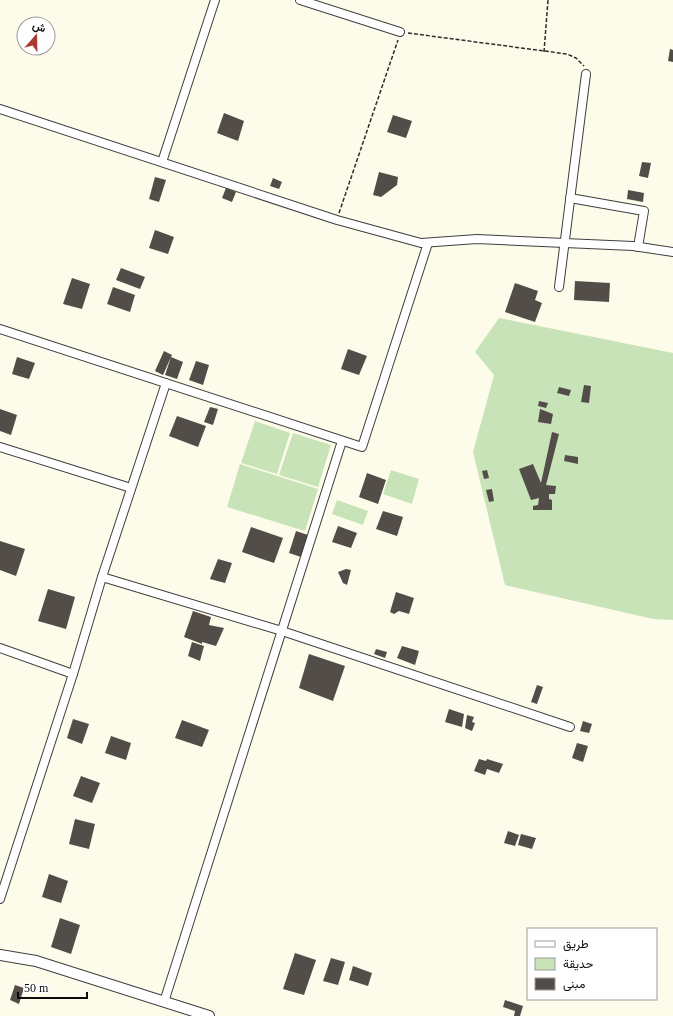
<svg xmlns="http://www.w3.org/2000/svg" width="673" height="1016" viewBox="0 0 673 1016" font-family="'Times New Roman',Vazirmatn,serif">
<style>
.green{fill:#c9e3b8}
.building{fill:#524d48}
.lines{fill:none;stroke-linecap:round;stroke-linejoin:round}
.minor-casing{stroke:#3e3e3e;stroke-width:10}
.tertiary-casing{stroke:#3e3e3e;stroke-width:12}
.path{stroke:#2d2d2d;stroke-width:1.5;stroke-dasharray:4 2;stroke-linecap:butt}
.minor{stroke:#fff;stroke-width:8}
.tertiary{stroke:#fff;stroke-width:10}
</style>
<rect width="100%" height="100%" fill="#fdfcea"/>
<!-- green -->
<g class="green">
<path d="M499,318L673,353V620L653,619L505,585L473,452L494,375L475,352Z"/>
<path d="M255,421L290,433L277,474L241,463Z"/>
<path d="M293,433L331,445L318,487L279,475Z"/>
<path d="M240,464L318,489L305,531L227,507Z"/>
<path d="M391,470L419,479L412,504L383,494Z"/>
<path d="M337,500L368,511L363,525L332,514Z"/>
</g>
<!-- building -->
<g class="building">
<path d="M670,49L673,50V62L668,61Z"/>
<path d="M224,113L244,121L238,141L217,133Z"/>
<path d="M393,115L412,121L406,138L387,132Z"/>
<path d="M642,162L651,163L648,178L639,176Z"/>
<path d="M379,172L398,177L397,185L381,197L373,195Z"/>
<path d="M155,177L166,180L159,202L149,199Z"/>
<path d="M273,178L282,182L279,189L270,186Z"/>
<path d="M226,188L236,192L232,202L222,198Z"/>
<path d="M628,190L644,193L643,202L627,199Z"/>
<path d="M155,230L174,237L168,254L149,248Z"/>
<path d="M121,268L145,277L140,289L116,280Z"/>
<path d="M72,278L90,284L82,309L63,304Z"/>
<path d="M575,281L610,283L609,302L574,300Z"/>
<path d="M515,283L538,291L535,300L542,303L535,322L505,312Z"/>
<path d="M113,287L135,295L130,312L107,304Z"/>
<path d="M348,349L367,356L359,375L341,369Z"/>
<path d="M164,351L172,355L171,357L183,362L177,379L165,375L171,357L163,375L155,371Z"/>
<path d="M17,357L35,363L29,379L12,374Z"/>
<path d="M196,361L209,365L203,385L189,380Z"/>
<path d="M584,385L591,386L589,403L581,402Z"/>
<path d="M559,387L571,390L569,396L557,393Z"/>
<path d="M539,401L548,403L546,408L538,406Z"/>
<path d="M210,407L218,409L213,425L204,422Z"/>
<path d="M0,409L17,415L11,435L0,431Z"/>
<path d="M540,409L553,414L551,424L538,422Z"/>
<path d="M177,416L206,426L198,447L169,436Z"/>
<path d="M552,432L559,434L546,485L556,486L555,494H549V499L552,500V510H533V506L538,505L539,498L531,500L519,469L533,464L541,483Z"/>
<path d="M565,455L578,457V464L564,461Z"/>
<path d="M487,470L489,478L484,479L482,471Z"/>
<path d="M367,473L386,480L378,504L359,497Z"/>
<path d="M492,489L494,501L489,502L486,490Z"/>
<path d="M383,511L403,517L397,536L376,529Z"/>
<path d="M338,526L357,533L351,548L332,542Z"/>
<path d="M251,527L283,538L274,563L242,552Z"/>
<path d="M296,531L308,535L301,557L289,553Z"/>
<path d="M0,541L25,549L16,576L0,570Z"/>
<path d="M218,559L232,563L225,583L210,579Z"/>
<path d="M346,569L351,570L347,585L343,583L338,572Z"/>
<path d="M48,589L75,597L66,629L38,621Z"/>
<path d="M396,592L414,598L409,614L399,611L394,614L390,612Z"/>
<path d="M193,611L211,617L209,625L224,628L216,646L202,642V644L184,637Z"/>
<path d="M192,642L204,646L200,661L188,656Z"/>
<path d="M402,646L419,651L415,665L397,658Z"/>
<path d="M376,649L387,652L385,658L374,654Z"/>
<path d="M309,654L345,666L333,701L299,688Z"/>
<path d="M537,685L543,687L537,704L531,702Z"/>
<path d="M449,709L464,714L462,727L445,722Z"/>
<path d="M467,715L474,717L472,722L475,723L472,731L465,728Z"/>
<path d="M73,719L89,724L82,744L67,738Z"/>
<path d="M182,720L209,730L202,747L175,738Z"/>
<path d="M583,721L592,724L589,733L580,731Z"/>
<path d="M111,736L131,743L126,760L105,753Z"/>
<path d="M577,743L588,746L583,762L572,758Z"/>
<path d="M479,759L486,761L487,759L503,764L499,773L487,769L485,775L474,771Z"/>
<path d="M81,776L100,783L92,803L73,796Z"/>
<path d="M75,819L95,824L89,849L69,844Z"/>
<path d="M508,831L519,835L515,846L504,843Z"/>
<path d="M521,834L536,838L532,849L518,845Z"/>
<path d="M49,874L68,881L61,903L42,897Z"/>
<path d="M60,918L80,925L71,954L51,947Z"/>
<path d="M295,953L316,960L304,995L283,989Z"/>
<path d="M331,958L345,962L338,985L323,981Z"/>
<path d="M353,966L372,973L368,986L349,980Z"/>
<path d="M15,985L24,988L19,1004L10,1000Z"/>
<path d="M505,1000L523,1006L520,1016H514L515,1011L503,1007Z"/>
</g>
<g class="lines">
<defs>
<g id="minor">
<path d="M300,0L400,32"/>
<path d="M0,109L337,220L421,243L477,239L633,246L673,252"/>
<path d="M162,162L215,0"/>
<path d="M570,198L644,211L638,247"/>
<path d="M559,287L586,74"/>
<path d="M0,329L362,447L428,243"/>
<path d="M0,447L131,488"/>
<path d="M102,577L282,631L570,727"/>
<path d="M0,648L73,674L102,577L166,383"/>
<path d="M0,899L73,674"/>
<path d="M164,1002L342,441"/>
</g>
<path id="tertiary" d="M0,955L36,961L209,1016"/>
</defs>
<!-- minor casing -->
<use href="#minor" class="minor-casing"/>
<!-- tertiary casing -->
<use href="#tertiary" class="tertiary-casing"/>
<!-- path -->
<g class="path">
<path d="M408,33L567,54L576,58L584,66"/>
<path d="M544,52L548,0"/>
<path d="M339,213L398,40"/>
</g>
<!-- minor -->
<use href="#minor" class="minor"/>
<!-- tertiary -->
<use href="#tertiary" class="tertiary"/>
</g>
<!-- legend -->
<rect x="527" y="928" width="130" height="72" fill="#ffffff" stroke="#9d9d9d"/>
<rect x="535" y="941" width="20" height="6" fill="#ffffff" stroke="#9d9d9d"/>
<text x="563" y="948" font-size="12" fill="#0b0b0b">طريق</text>
<rect x="535" y="958" width="20" height="12" fill="#c9e3b8" stroke="#9d9d9d"/>
<text x="563" y="968" font-size="12" fill="#0b0b0b">حديقة</text>
<rect x="535" y="978" width="20" height="12" fill="#524d48" stroke="#9d9d9d"/>
<text x="563" y="988" font-size="12" fill="#0b0b0b">مبنى</text>
<!-- north arrow -->
<g transform="translate(36 36) rotate(20)"><circle r="19" fill="#ffffff" stroke="#9d9d9d"/>
<path d="M0-3L7 15L0 10L-7 15Z" fill="#ac3a31"/>
<text y="-6" font-size="11" font-weight="bold" text-anchor="middle" fill="#0b0b0b">ش</text>
</g>
<!-- scale -->
<path d="M18 992v6h69v-6" fill="none" stroke="#0b0b0b" stroke-width="2"/>
<text x="24" y="992" font-size="12" fill="#0b0b0b" stroke="#ffffff" stroke-width="3" paint-order="stroke">50 m</text>
</svg>
